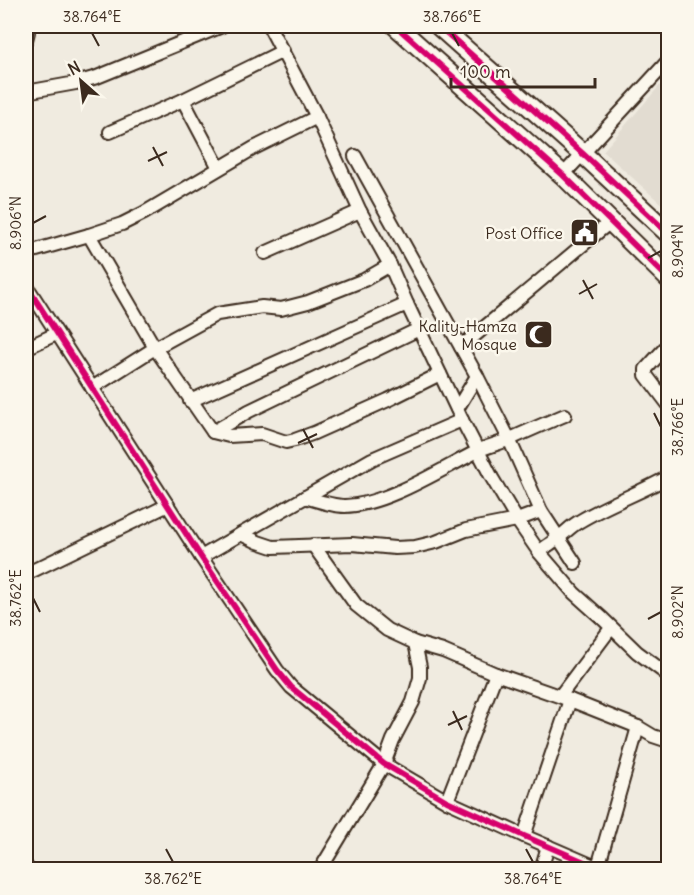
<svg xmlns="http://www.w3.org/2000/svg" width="694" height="895" viewBox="0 0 694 895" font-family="Delius,sans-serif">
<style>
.built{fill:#e2dcd1}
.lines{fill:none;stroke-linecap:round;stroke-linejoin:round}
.minor-casing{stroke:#3b2a1e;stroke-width:16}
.primary-casing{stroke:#3b2a1e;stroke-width:22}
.minor{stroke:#fbf7ec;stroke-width:12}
.primary{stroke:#fbf7ec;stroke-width:18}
.cycleway-casing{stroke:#fbf7ec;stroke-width:10}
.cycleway{stroke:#d6006c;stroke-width:6}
.ticks{fill:none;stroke:#3b2a1e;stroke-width:2}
.labels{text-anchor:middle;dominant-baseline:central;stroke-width:5;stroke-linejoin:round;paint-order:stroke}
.poi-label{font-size:16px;fill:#3b2a1e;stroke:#fbf7ec;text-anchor:end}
.neatline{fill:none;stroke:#3b2a1e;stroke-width:2}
.ticks-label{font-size:15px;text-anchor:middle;fill:#3b2a1e}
</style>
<rect width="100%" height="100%" fill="#f0ebe0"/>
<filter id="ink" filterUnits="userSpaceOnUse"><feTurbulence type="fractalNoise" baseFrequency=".0167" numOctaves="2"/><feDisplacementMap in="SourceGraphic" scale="12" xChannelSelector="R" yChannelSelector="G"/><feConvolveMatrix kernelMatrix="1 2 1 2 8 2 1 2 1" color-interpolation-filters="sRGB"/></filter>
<g filter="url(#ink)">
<!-- built -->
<path class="built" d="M668,76V210L603,151Z"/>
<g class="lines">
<defs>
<g id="minor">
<path d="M269,26L317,117L360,211L390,265L407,304L462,420L492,478L517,520L539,552L574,593L603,619L637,652L668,675"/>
<path d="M26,40L28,32L26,26"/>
<path d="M26,92L76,83L97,77L222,26"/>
<path d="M183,100L219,168"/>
<path d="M110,132L183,100L283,51"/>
<path d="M355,156L477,376L509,439L541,511L575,563"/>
<path d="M563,175L668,61"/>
<path d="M89,235L155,348L213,432L229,436L262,434L286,442L295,440L314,433L388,400L440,374"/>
<path d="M26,253L89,235L122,224L144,213L254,148L317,117"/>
<path d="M265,253L360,211"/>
<path d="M26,285L201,557L277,670L291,687L384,764L447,801L524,836L603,870"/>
<path d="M668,345L646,369V375L668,404"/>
<path d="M461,347L610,222"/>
<path d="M26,348L56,334"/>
<path d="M92,388L155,348L217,314L262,307L281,309L308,302L364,280L390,265"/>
<path d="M190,401L407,304"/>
<path d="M457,409L477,376"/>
<path d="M213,432L249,411L419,329"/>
<path d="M305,497C318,501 332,506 345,506C386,505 440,470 476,452C486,446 499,444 510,439C528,431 546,423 565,415"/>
<path d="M241,534L372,459L462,420"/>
<path d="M313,545L356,605L387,630L415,643L443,651L496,674L570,700L638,727L653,736L668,741"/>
<path d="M539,552C545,547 552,543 558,538C566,532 571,526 580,521C608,504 640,493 668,477"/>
<path d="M201,557L241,534L258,542L273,547L352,544L395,548L415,547L436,542L466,530L517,520L541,511"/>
<path d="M26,574L168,505"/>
<path d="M560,696L611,628"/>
<path d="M447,801L496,674"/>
<path d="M524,836L570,700"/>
<path d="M26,866L28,870"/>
<path d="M598,867L638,727"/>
<path d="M320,870L384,764L393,740L413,702L420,678V667L415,643"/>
<path d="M541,870L548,846"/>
</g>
<g id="primary">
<path d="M396,26L563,175L668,278"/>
<path d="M439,26L582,153L668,233"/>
</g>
</defs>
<!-- minor casing -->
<use href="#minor" class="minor-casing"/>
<!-- primary casing -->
<use href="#primary" class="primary-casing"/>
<!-- minor -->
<use href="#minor" class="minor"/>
<!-- primary -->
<use href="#primary" class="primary"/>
<defs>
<g id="cycleway">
<path d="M396,26L563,175L668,278"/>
<path d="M439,26L582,153L668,233"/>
<path d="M26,285L201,557L277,670L291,687L384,764L447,801L524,836L603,870"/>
</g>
</defs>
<!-- cycleway casing -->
<use href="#cycleway" class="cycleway-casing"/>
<!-- cycleway -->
<use href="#cycleway" class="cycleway"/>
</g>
</g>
<!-- ticks -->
<path class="ticks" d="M92,33L99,46M452,33L459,46M153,147L163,166M148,161L167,152M33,223L46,216M648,258L661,251M583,280L593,299M579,294L597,284M654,413L661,427M303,429L313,448M298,443L317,434M33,598L40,612M648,619L661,612M453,711L462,730M448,725L467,716M166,849L173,862M526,849L533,862"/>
<!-- icons -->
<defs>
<symbol id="civic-square" viewBox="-11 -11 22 22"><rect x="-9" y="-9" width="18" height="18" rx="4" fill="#3b2a1e" stroke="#fbf7ec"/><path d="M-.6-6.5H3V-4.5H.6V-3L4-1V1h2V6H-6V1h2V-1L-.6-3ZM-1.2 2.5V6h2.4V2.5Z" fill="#fff"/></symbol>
<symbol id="mosque-square" viewBox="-11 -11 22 22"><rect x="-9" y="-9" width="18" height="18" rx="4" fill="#3b2a1e" stroke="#fbf7ec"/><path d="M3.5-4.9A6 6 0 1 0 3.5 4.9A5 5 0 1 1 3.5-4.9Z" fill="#fff"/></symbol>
</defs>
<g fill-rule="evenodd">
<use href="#civic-square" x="568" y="216" width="33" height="33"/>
<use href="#mosque-square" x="522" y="318" width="33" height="33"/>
</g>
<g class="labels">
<!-- poi labels -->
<g class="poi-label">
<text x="563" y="233">Post Office</text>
<text x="517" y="326">Kality-Hamza<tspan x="517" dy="18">Mosque</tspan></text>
</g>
</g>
<!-- margin -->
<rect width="694" height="895" fill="none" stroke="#fbf7ec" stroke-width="66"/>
<!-- north arrow -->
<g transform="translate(81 81) rotate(332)" stroke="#fbf7ec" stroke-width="4.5" paint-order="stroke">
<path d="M0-4.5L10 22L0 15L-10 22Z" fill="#3b2a1e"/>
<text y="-9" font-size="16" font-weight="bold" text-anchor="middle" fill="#3b2a1e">N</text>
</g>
<!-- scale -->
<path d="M451 78v9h144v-9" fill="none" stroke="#3b2a1e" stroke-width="3"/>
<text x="460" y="78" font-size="18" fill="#3b2a1e" stroke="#fbf7ec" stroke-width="4.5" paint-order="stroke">100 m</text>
<rect x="33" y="33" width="628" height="829" class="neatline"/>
<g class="ticks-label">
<text x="92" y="22">38.764°E</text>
<text x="452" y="22">38.766°E</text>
<text transform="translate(16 223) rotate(-90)" y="5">8.906°N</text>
<text transform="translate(678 251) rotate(-90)" y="5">8.904°N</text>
<text transform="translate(678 427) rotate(-90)" y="5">38.766°E</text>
<text transform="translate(16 598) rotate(-90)" y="5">38.762°E</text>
<text transform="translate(678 612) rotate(-90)" y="5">8.902°N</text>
<text x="173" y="884">38.762°E</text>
<text x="533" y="884">38.764°E</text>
</g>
</svg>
